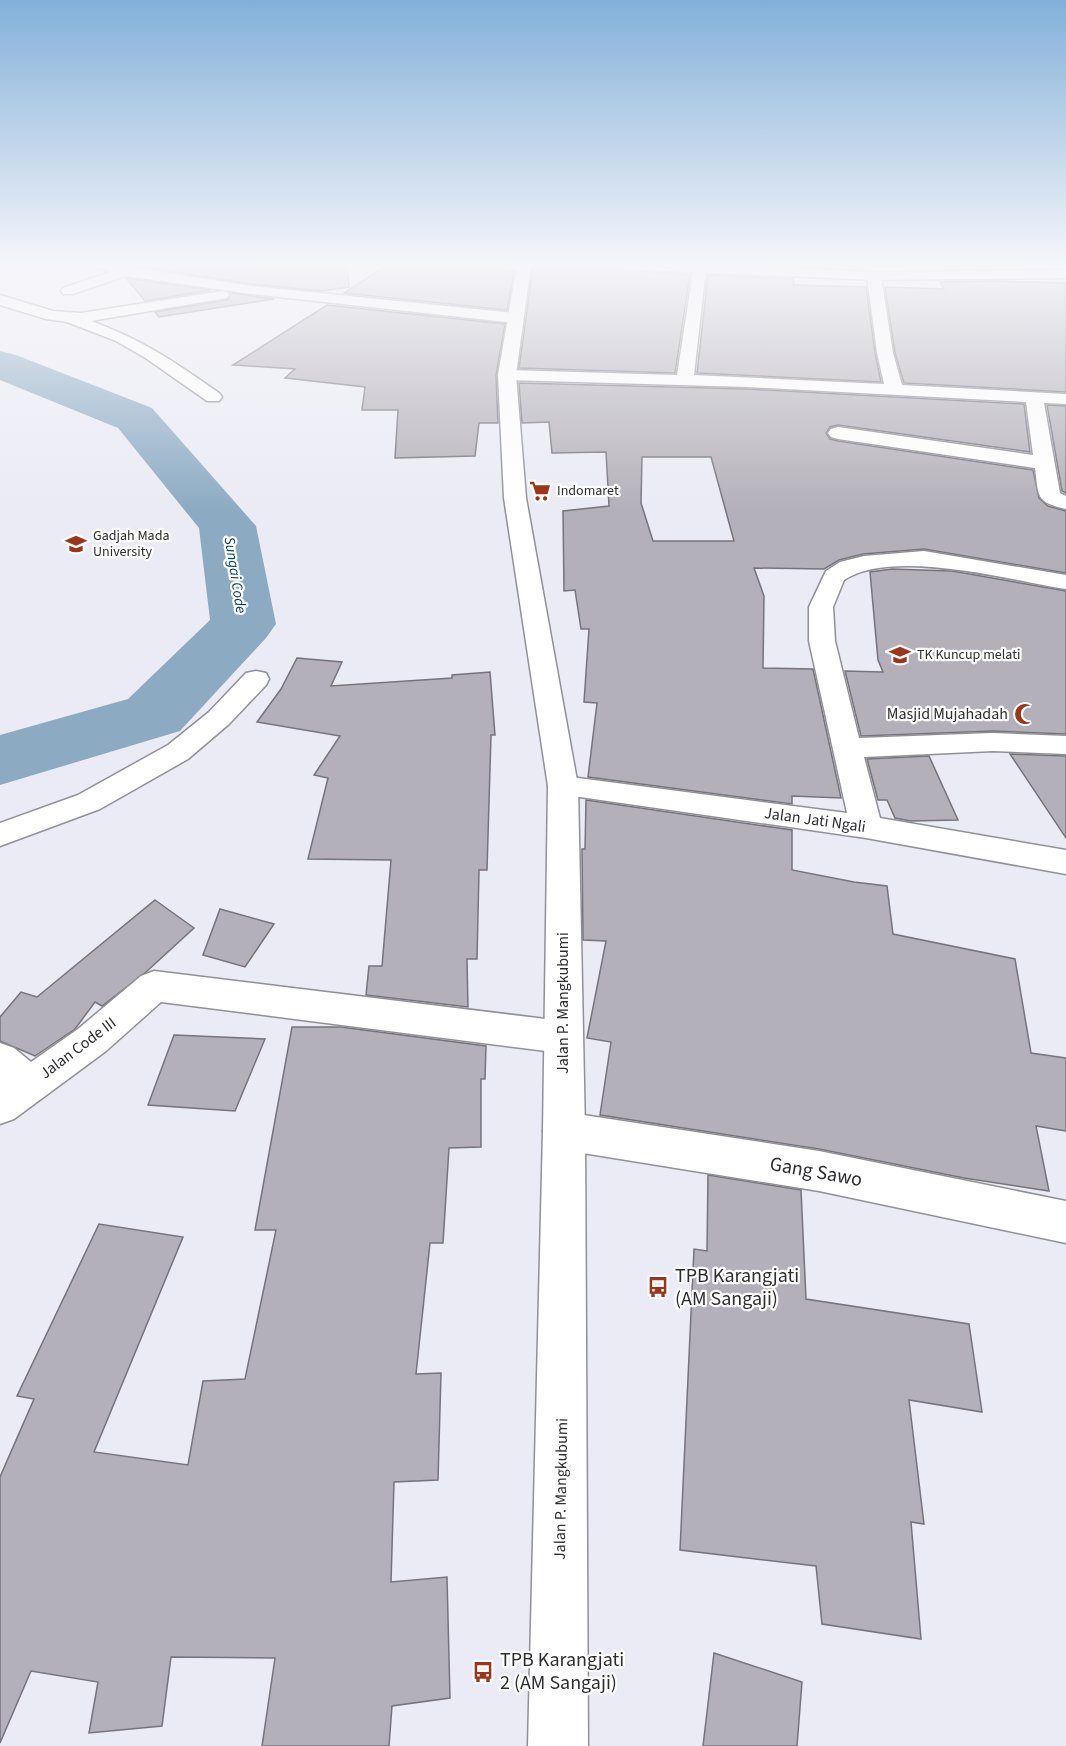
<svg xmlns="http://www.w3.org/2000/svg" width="1066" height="1746" viewBox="0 0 1066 1746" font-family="'Source Sans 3',sans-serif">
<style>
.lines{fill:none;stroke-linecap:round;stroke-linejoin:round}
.river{fill:#8cabc3;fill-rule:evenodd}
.building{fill:#b4b0b9;stroke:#76737a;stroke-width:1.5;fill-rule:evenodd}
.minor-casing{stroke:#909098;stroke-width:3}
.tertiary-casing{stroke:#909098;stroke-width:3}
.primary-casing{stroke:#909098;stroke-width:3}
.minor{fill:#fff;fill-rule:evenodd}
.tertiary{fill:#fff;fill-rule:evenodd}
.primary{fill:#fff;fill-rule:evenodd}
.labels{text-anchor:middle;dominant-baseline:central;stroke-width:4.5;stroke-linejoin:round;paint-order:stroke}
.far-poi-label{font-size:14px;fill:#2d2d31;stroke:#fff;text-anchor:start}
.far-water-label{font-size:15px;font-style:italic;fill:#073f60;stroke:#fff}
.poi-label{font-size:16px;fill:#2d2d31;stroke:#fff;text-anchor:end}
.street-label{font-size:16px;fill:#2d2d31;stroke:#fff}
.near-street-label{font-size:20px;fill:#2d2d31;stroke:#fff}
.near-poi-label{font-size:20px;fill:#2d2d31;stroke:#fff;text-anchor:start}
</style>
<rect width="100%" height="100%" fill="#ebebf5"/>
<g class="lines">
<!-- river -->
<path class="river" d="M0,351L16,355L152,408L256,526L276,624L266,638L180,731L0,785V735L128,699L210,620L199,528L118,428L0,380Z"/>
</g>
<!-- building -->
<g class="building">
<path d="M134,265H347L349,287L323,291L251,284Z"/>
<path d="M387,265L502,267L505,270L514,272L507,310L344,293Z"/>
<path d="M550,265H615L624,271L690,274L675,373L519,368L533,268L548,269Z"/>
<path d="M708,275L793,279L794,285L866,287L875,353L881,382L697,373Z"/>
<path d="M126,278L211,290L145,301Z"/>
<path d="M996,281L1066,283V392L904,383L895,353L885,287L944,289L940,282Z"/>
<path d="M231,293L274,299L159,317L155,312L227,300Z"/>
<path d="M327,305L505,324L496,375L498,423H479L475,456L395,458L398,410H362L365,387L285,378L295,369L233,365Z"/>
<path d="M519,383L747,389L1024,404L1030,452L838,425L830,427L826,433L830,439L838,441L1033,470L1039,498L1048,506L1066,511V573L924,549L863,554L839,560L824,569L754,568L764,596L763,668L813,669L841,798L792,796V804L588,777L597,703L584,702L589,629H581L575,590L564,591L563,511L609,506L606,452L552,453L549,422L522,423ZM642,457H711L734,541H653L641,503Z"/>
<path d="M1047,405L1066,406V493L1062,491Z"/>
<path d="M892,569L952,571L1066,591V734L993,731L861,736L845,671L883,672L878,660L870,572Z"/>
<path d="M297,658L342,662L331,686L452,678V675L490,672L495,735H491L487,870H479L477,959H467L468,1007L366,995L369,966H382L391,860L308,859L328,778L314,775L340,736L257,722L281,689Z"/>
<path d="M1010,754L1066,756V838Z"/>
<path d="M929,756L958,820L910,821L895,818L887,800H878L867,759Z"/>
<path d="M586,800L792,830V870L854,882L887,886L893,934L1015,959L1031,1053L1066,1058V1131L1036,1126L1049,1191L964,1178L819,1149L600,1115L611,1042L587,1038L606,941L583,940L582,849H585Z"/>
<path d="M155,900L194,928L146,972L102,1006L95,1002L75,1029L35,1056L0,1041V1017L21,992L37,997Z"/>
<path d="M220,909L274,924L245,967L203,955Z"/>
<path d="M292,1027H341L486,1046L485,1079H481V1147L449,1148L443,1243H430L416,1374L441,1373L438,1480L394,1482L391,1582L447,1577L450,1698L392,1706L389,1746H262L275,1658L171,1657L162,1726L89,1733L98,1682L31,1671L0,1743V1477L34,1399L17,1396L99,1224L183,1237L94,1452L188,1465L203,1381L245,1379L276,1230H255Z"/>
<path d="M174,1035L265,1039L235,1111L148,1105Z"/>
<path d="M708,1175L801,1190L806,1299L969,1324L982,1412L909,1400L924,1524L911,1522L921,1639L822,1624L816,1566L680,1550L694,1249L707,1251Z"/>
<path d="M714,1653L802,1682L797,1746H703Z"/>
</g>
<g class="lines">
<defs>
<g id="minor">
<path d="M92,265H117L251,286L515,313L523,318L515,323L251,294L126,276L73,294H63L61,291L63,288L110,272Z"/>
<path d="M503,265H530L531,267L524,271L505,268Z"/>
<path d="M694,266H704L706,269L694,375L884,384L877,353L867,276L874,272L881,276L893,353L902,385L1066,394V404L1044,403L1060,493L1066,496V509C1035,502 1039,497 1035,468L838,439L831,437L828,433L831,429L838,427L1033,455L1026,402L747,387L507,380L501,379L498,375L501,371L507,370L677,375Z"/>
<path d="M222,291L227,292L229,295L227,298L91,321C143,340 175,362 219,393L222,397L219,401H207L147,359L116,341L67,322L46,319L0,305V295L53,311L81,313Z"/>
<path d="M924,551L1066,575V589C1009,580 893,548 844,580L833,607L835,641L859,738L993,733L1066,736V754L993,751L864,757L880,818L1066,850V874L866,838L552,793L548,786L552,779L563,776L847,813L809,641V607L826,571L840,562L864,556Z"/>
<path d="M256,671L266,673L269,679L266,685L229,724L188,759L100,809L0,846V823L78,795L168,745L209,712L246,673Z"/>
<path d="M154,971L562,1021L575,1026L581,1037L575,1048L562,1053L161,1002L106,1051L14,1119L0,1124V1043L14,1048L31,1062L78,1029L141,976Z"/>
<path d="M564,1112L819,1151L1066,1201V1243L819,1191L564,1150L549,1144L543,1131L549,1118Z"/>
</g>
<path id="tertiary" d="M617,265H730L874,272L1066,270V278L874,280L624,269Z"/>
<path id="primary" d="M517,265H531L516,375L526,498L578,786L585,1131L588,1746H528L543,1131L548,786L504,498L498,375Z"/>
</defs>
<!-- minor casing -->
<use href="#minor" class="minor-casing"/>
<!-- tertiary casing -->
<use href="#tertiary" class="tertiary-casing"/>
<!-- primary casing -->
<use href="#primary" class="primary-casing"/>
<!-- minor -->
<use href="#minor" class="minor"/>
<!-- tertiary -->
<use href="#tertiary" class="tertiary"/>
<!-- primary -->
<use href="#primary" class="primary"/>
</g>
<!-- sky -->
<linearGradient id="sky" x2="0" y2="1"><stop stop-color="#83b0d9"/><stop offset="0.52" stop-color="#f6f6fa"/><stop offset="1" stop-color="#f6f6fa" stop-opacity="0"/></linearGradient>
<rect width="1066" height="510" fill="url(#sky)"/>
<!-- icons -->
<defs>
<symbol id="supermarket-bare" viewBox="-9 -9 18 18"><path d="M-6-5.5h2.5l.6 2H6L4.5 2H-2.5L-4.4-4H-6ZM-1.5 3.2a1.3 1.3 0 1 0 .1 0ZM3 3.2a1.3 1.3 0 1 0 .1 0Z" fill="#9d351a" stroke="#fff" stroke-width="2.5" paint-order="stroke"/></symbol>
<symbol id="university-bare" viewBox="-9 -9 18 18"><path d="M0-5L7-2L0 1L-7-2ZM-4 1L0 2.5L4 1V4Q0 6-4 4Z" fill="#9d351a" stroke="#fff" stroke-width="2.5" paint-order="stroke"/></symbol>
<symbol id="school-bare" viewBox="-9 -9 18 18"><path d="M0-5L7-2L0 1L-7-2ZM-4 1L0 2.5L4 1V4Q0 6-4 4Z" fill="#9d351a" stroke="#fff" stroke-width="2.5" paint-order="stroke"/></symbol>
<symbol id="mosque-bare" viewBox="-9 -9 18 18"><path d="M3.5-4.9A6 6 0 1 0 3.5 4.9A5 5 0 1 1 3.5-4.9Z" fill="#9d351a" stroke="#fff" stroke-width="2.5" paint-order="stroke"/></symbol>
<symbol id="bus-bare" viewBox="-9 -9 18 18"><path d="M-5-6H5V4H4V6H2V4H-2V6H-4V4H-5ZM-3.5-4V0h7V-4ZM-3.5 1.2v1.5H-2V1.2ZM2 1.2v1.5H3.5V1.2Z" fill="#9d351a" stroke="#fff" stroke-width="2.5" paint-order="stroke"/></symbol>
</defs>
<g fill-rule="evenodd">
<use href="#supermarket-bare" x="525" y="476" width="30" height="30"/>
<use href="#university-bare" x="61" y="529" width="30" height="30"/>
<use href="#school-bare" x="885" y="640" width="30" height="30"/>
<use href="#mosque-bare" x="1010" y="699" width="30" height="30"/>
<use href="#bus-bare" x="643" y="1272" width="30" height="30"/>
<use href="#bus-bare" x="468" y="1657" width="30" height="30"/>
</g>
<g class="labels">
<!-- far-poi labels -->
<g class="far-poi-label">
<text x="557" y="491">Indomaret</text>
<text x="93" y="536">Gadjah Mada<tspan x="93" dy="16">University</tspan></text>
<text x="917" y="655">TK Kuncup melati</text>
</g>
<!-- far-water labels -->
<g class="far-water-label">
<text transform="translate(235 575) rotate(81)">Sungai Code</text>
</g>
<!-- poi labels -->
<g class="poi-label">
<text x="1008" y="714">Masjid Mujahadah</text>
</g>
<!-- street labels -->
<g class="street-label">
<text transform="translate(815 820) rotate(8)">Jalan Jati Ngali</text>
<text transform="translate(563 1003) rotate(-90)">Jalan P. Mangkubumi</text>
<text transform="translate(78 1048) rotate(-37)">Jalan Code III</text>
<text transform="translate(561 1489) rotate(-89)">Jalan P. Mangkubumi</text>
</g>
<!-- near-street labels -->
<g class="near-street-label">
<text transform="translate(816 1172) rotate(10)">Gang Sawo</text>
</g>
<!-- near-poi labels -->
<g class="near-poi-label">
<text x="675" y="1276">TPB Karangjati<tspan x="675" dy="23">(AM Sangaji)</tspan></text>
<text x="500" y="1660">TPB Karangjati<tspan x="500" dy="23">2 (AM Sangaji)</tspan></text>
</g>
</g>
</svg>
